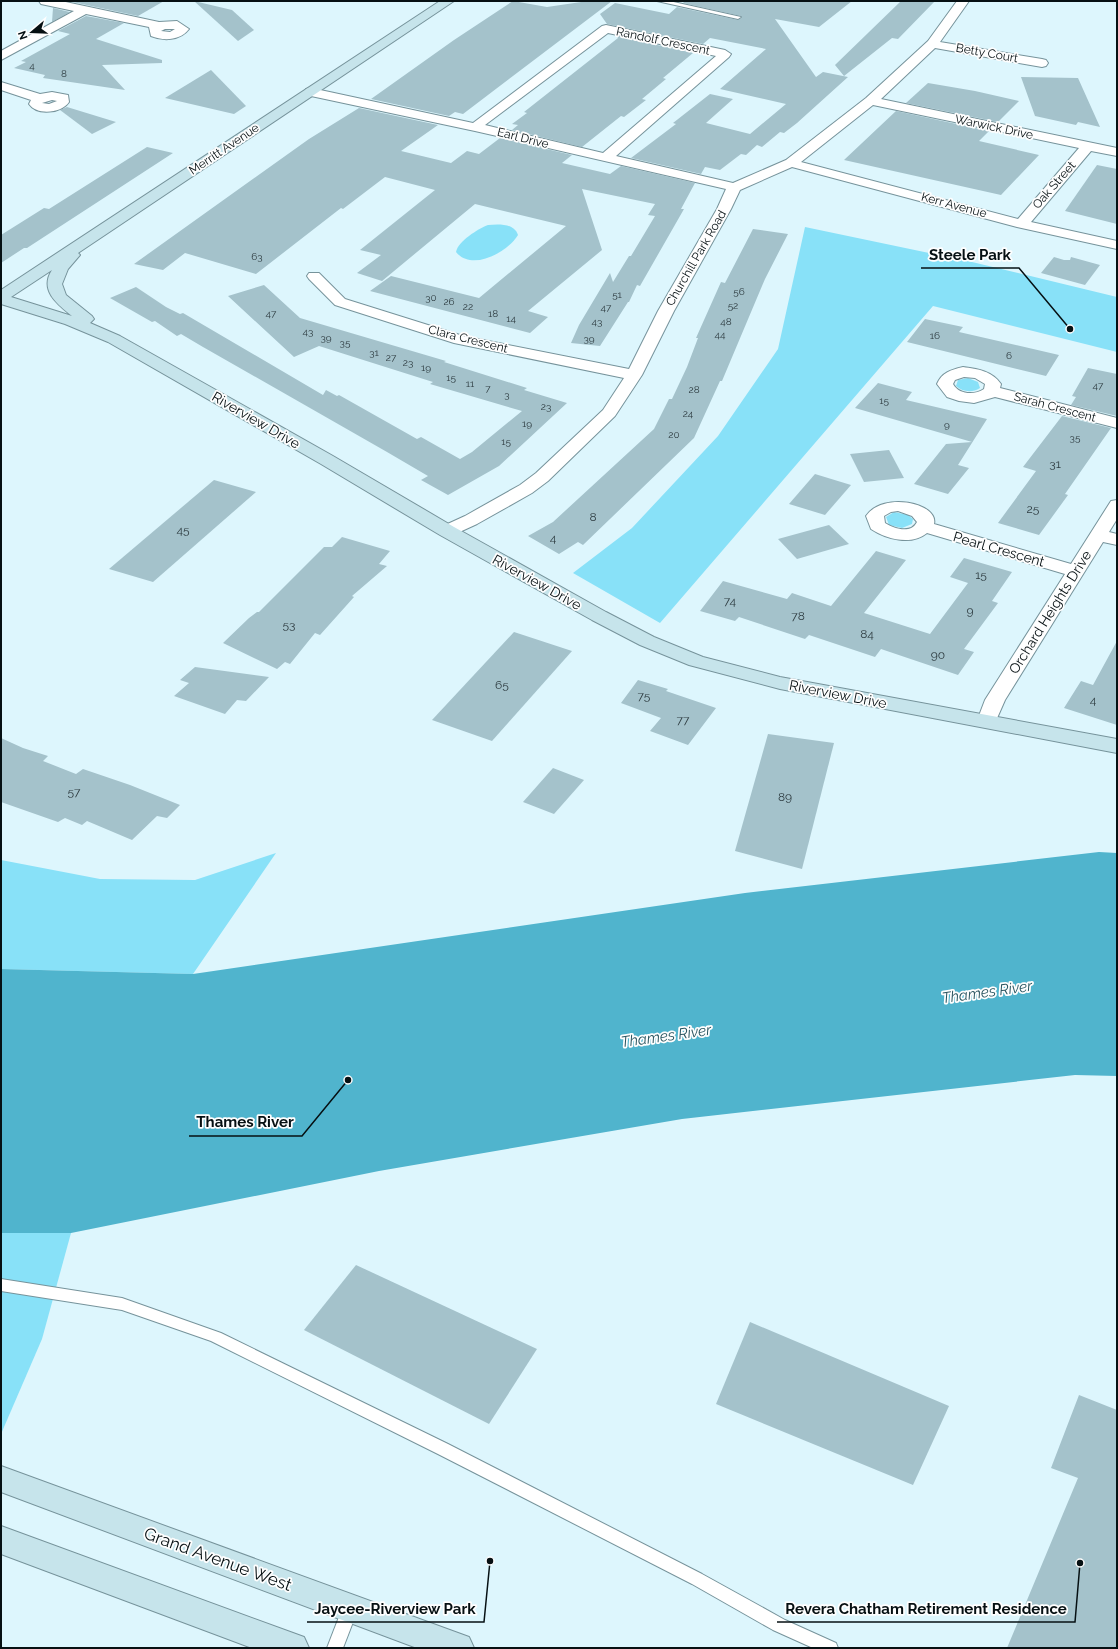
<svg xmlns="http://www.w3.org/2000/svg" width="1118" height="1649" viewBox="0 0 1118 1649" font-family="Raleway,sans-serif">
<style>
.green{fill:#88e1f8}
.water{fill:#50b4cd}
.building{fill:#a4c2cb}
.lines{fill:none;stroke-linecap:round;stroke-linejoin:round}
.lane-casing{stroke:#76939b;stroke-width:2}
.street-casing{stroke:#76939b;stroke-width:2}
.secondary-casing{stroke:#76939b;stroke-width:2}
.lane{fill:#fff;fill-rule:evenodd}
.street{fill:#fff;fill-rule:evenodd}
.secondary{fill:#c6e4eb;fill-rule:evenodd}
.labels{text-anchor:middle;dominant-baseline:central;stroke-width:3.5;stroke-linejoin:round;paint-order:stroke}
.far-number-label{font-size:10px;fill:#2e3c41}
.far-street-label{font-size:12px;fill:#061013;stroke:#fefefe}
.number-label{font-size:12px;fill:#2e3c41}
.street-label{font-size:14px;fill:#061013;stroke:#fefefe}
.water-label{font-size:15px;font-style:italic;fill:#295560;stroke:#fefefe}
.near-street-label{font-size:17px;fill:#061013;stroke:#fefefe}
.leader{fill:none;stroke:#061013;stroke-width:1.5}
.callout-dot{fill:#061013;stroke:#fefefe;stroke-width:1.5}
.callout-label{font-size:15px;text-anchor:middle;font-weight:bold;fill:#061013;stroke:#fefefe;stroke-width:3.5;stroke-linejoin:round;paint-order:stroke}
</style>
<rect width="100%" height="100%" fill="#ddf6fd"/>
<!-- green -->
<g class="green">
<path d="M488,225C498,224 514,223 518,235C508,252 472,272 456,252C458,241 478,229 488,225Z"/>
<path d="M805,227L972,262L1117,297V352L933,306L660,623L573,573L632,528L718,436L778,349Z"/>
<path d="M968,378L978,382L980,388C972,393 963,392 956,386L958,380Z"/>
<path d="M894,512L908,515L913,519L912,524L902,528L889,525L886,517Z"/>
<path d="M276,853L193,974L1,969V860L100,879L195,880Z"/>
<path d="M1,1233H71L42,1339L1,1434Z"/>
</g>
<!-- water -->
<path class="water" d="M1099,852L1117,853V1076L1075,1075L682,1119L379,1171L71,1233H1V969L193,974L745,893Z"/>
<!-- building -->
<g class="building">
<path d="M68,1H164L138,16Z"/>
<path d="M194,1L232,10L254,30L238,41Z"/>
<path d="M513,1L547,7L588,1H612L463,114L455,112L449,116L371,99L454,40Z"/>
<path d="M685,1H852L819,27L775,19L816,77L823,72L848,77L797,123L784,133L780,132L762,147L757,145L746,155L741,154L720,170L705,167L701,174L631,158L676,124L673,123L710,94L733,99L706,123L750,134L786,104L720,89L766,49L710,38L703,44L607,24L600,14L615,3L669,14L677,7L738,20L742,17L741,16L683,3Z"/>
<path d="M901,1H935L898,39L892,38L844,76L835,65Z"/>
<path d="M53,8L70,12L52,22Z"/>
<path d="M86,16L124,23L96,39L162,60V63L102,65L125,90L43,78L45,75L14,68L26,62L21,61L70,34L58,31Z"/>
<path d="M617,36L693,53L663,78L666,79L642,99L646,100L624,117L621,116L582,147L512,130L518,125L512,124L527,113L524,112L618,38Z"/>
<path d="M211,70L246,106L234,114L165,98Z"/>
<path d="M1021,77L1078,78L1100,127L1078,122L1076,125L1035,116Z"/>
<path d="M928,83L975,91L1019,101L998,122L906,103Z"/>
<path d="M67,107L116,122L92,134L60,110Z"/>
<path d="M359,108L438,125L401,151L451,163L467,151L479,154L500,138L572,155L562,163L610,174L621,166L695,183L681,209H684L640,286L637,285L629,302H628L600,346L571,343L579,325L610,273L613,282L629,256H631L655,216L648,215L655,204L582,189L602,250L528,311L548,317L530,333L370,291L391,276L479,298L566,226L475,204L382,281L357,273L381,255L360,250L435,190L385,177L343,209L341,208L256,274L185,253L163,270L134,264L309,139Z"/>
<path d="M896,111L989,131L979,141L1039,155L1001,195L844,160Z"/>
<path d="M147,147L173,153L27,248H24L1,263V235L44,208L49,209Z"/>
<path d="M1097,165L1117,169V224L1065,211Z"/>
<path d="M753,229L788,234L765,279L722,381H720L694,438L583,545L578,542L559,554L528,536L553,522L654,429L669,399H672L687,367L698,338H696L721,282L725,283Z"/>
<path d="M1054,257L1064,260H1070L1071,257L1100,265L1085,285L1041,273Z"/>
<path d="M264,285L300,318L446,361L444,362L527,388L524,390L567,403L499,466L448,495L421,480L428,476L387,452L203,347L181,334L177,336L155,321L152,322L110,298L136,287L166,307L180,314L183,313L323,395L326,390L337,396L339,395L417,439L421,437L460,459L472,452L522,411L430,384L433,382L319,346L294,357L228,296Z"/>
<path d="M925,319L963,327L959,332L1059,355L1046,376L907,342Z"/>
<path d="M1088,368L1117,374V416L1071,405L1076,397L1072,396Z"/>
<path d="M878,383L912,392L906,400L987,419L958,465L969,468L948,494L914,484L946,444L972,442L855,408Z"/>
<path d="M1062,416L1111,428L1065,494L1068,495L1039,535L998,523L1036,471L1023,467Z"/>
<path d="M889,450L904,478L864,482L850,454Z"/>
<path d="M815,474L851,485L825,515L789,504Z"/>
<path d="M214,480L256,492L153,582L109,569Z"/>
<path d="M829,525L849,544L797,559L778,539Z"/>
<path d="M342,537L390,551L379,564L387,566L352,596L354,597L320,635L315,633L290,664L285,662L277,669L223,643L249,618L257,612H259L324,547H332Z"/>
<path d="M876,551L906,560L864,613L930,634L968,583L950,577L964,558L1012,572L992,601L998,603L964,649L974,652L958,675L881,649L875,657L809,635L805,639L739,617L735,621L700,611L723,581L787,599L792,593L831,606Z"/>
<path d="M514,632L572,651L492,741L432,720Z"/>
<path d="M1117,641V725L1064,708L1081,681L1093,685Z"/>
<path d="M195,667L269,677L246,701L237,700L225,714L174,696L189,683L180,680Z"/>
<path d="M638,680L668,689L666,691L716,708L688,745L650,731L661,718L621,703Z"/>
<path d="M768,734L834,743L802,869L735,851Z"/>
<path d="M1,738L23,748L48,756L43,761L76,774L83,769L130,785L180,805L167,818L157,816L132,840L87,821L82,825L65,818L58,822L1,802Z"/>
<path d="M553,768L584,780L554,814L523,802Z"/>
<path d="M356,1265L537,1349L489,1424L304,1330Z"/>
<path d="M750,1322L949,1406L913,1485L716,1404Z"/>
<path d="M1079,1395L1117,1410V1648H1007L1078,1478L1051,1468Z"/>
</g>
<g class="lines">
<defs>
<g id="lane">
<path d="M657,1H669L741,17L738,19Z"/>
<path d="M1,1279L122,1298L221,1333L448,1444L702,1574L785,1620L836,1643L838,1648H813L773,1630L692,1584L438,1454L211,1341L122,1310L1,1291Z"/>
<path d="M350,1602L356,1604L358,1609L343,1648H327L344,1604Z"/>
</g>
<g id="street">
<path d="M39,1H61L159,22L177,21L189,29C180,41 163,41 151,36L149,27L86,14L1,60V51L74,11L41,4ZM165,29H175L170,32L161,31Z"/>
<path d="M957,1H969L940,42L1042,59L1046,60L1048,63L1046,66L1042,67L935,48L881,99L1117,148V156L1091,151L1031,222L1117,241V249L1017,227L792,167L740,190L731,209L674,311L642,375L615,416L548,481L532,493L477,524L453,535L447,536L441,535L438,531L441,527L465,516L520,485L536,473L603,410L624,378L454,343L335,305L309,279L307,276L309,273H319L345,299L463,336L629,369L658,311L717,209L726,189L475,131L311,96L305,92L306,89L311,88L473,123L602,26L606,25L725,50L731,54L729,57L616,156L733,183L786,160L866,98L928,41ZM608,33L716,56L603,153L485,125ZM873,105L1079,148L1018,219L801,162Z"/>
<path d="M1,82L40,94L52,92L68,95L69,102C62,113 37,116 29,104L31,100L1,90ZM52,100L57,101L49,104L42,103Z"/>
<path d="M963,367C978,369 992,371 1001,384L1000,388L1117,418V428L995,397L974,403L959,401L947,397L937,384C942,372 951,370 963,367ZM964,377L975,378L985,384L984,389C975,395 959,395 953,384L955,380Z"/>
<path d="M1117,500V519L1109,532L1117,534V545L1103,542L1005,700L994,725L987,727L980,725L977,721L985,700L1065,574L927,533C911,546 886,539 871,529L866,516C883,491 939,503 934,524L1071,564L1111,501ZM898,511L912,516L917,522C911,534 895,529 885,523L884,516L891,512Z"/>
</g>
<g id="secondary">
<path d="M440,1H454L78,253L80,255L68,269L62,284L66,295L92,316L94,319L90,323L120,336L333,456L454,527L606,612L654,637L703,657L780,677L1117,739V753L780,689L689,665L640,645L592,620L440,535L321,464L108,342L65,324L1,304V290ZM52,270C39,290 57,304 72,316L11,297Z"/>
<path d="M1,1466L458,1633L469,1637L474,1648H417L1,1492Z"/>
<path d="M1,1526L293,1633L304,1637L309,1648H252L1,1554Z"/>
</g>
</defs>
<!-- lane casing -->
<use href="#lane" class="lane-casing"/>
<!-- street casing -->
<use href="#street" class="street-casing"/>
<!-- secondary casing -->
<use href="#secondary" class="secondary-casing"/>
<!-- lane -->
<use href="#lane" class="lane"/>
<!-- street -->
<use href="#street" class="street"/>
<!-- secondary -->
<use href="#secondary" class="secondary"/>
</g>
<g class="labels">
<!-- far-number labels -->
<g class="far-number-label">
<text x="32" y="65">4</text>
<text x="64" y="73">8</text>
<text x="257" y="256">63</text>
<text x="739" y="291">56</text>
<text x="617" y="294">51</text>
<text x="431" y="297">30</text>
<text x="449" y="301">26</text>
<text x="733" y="305">52</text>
<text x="468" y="306">22</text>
<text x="606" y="307">47</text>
<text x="271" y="313">47</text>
<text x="493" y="313">18</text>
<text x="511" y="318">14</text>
<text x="597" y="321">43</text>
<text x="726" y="321">48</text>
<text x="308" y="331">43</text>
<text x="720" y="334">44</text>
<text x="935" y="335">16</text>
<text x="326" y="337">39</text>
<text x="589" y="338">39</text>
<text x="345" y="342">35</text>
<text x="374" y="352">31</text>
<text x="1009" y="355">6</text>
<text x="391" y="357">27</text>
<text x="408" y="362">23</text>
<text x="426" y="367">19</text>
<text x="451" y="377">15</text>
<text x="470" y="383">11</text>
<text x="1098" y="385">47</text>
<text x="488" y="388">7</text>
<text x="694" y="389">28</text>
<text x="507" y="394">3</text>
<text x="884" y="400">15</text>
<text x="546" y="406">23</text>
<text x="688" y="413">24</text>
<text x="527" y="423">19</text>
<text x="947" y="424">9</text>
<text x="674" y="434">20</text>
<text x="1075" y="437">35</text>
<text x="506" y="441">15</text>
</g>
<!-- far-street labels -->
<g class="far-street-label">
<text transform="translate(663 41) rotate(12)">Randolf Crescent</text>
<text transform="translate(987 53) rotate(10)">Betty Court</text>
<text transform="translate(994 127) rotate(12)">Warwick Drive</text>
<text transform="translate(523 138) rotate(14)">Earl Drive</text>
<text transform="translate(224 149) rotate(-34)">Merritt Avenue</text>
<text transform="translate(1054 185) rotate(-49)">Oak Street</text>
<text transform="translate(954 205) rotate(15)">Kerr Avenue</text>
<text transform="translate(696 258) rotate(-60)">Churchill Park Road</text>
<text transform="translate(468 339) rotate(14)">Clara Crescent</text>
<text transform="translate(1055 407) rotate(15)">Sarah Crescent</text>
</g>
<!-- number labels -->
<g class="number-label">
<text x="1055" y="464">31</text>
<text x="1033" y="509">25</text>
<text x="593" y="517">8</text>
<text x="183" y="530">45</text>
<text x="553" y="538">4</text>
<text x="981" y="575">15</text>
<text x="730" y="601">74</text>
<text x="970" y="611">9</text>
<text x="798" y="616">78</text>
<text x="289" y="625">53</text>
<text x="867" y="634">84</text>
<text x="938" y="655">90</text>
<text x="502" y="685">65</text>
<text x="644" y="696">75</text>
<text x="1093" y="700">4</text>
<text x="683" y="720">77</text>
<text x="74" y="792">57</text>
<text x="785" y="797">89</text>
</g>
<!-- street labels -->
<g class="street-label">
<text transform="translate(256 420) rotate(30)">Riverview Drive</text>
<text transform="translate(999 549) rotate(16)">Pearl Crescent</text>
<text transform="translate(537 582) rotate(29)">Riverview Drive</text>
<text transform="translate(1050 612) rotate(-58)">Orchard Heights Drive</text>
<text transform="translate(838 694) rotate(11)">Riverview Drive</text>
</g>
<!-- water labels -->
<g class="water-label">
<text transform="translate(987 992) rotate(-8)">Thames River</text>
<text transform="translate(666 1036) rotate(-8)">Thames River</text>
</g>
<!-- near-street labels -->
<g class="near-street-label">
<text transform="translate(218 1559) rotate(20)">Grand Avenue West</text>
</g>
</g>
<!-- callouts -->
<path class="leader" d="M1070 329L1019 268H921M348 1080L302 1136H189M490 1561L484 1622H307M1080 1563L1075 1622H777"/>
<g class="callout-dot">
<circle cx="1070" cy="329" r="4"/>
<circle cx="348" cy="1080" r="4"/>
<circle cx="490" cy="1561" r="4"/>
<circle cx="1080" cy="1563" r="4"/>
</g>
<g class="callout-label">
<text x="970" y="260">Steele Park</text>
<text x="245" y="1127">Thames River</text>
<text x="395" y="1614">Jaycee-Riverview Park</text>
<text x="926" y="1614">Revera Chatham Retirement Residence</text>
</g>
<!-- border -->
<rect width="1118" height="1649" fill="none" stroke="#061013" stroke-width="4"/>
<!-- north arrow -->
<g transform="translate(32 32) rotate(251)" stroke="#fefefe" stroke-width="3" paint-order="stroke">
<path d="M0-3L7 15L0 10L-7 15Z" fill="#061013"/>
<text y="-6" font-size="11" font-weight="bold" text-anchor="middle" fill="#061013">N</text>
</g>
</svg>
